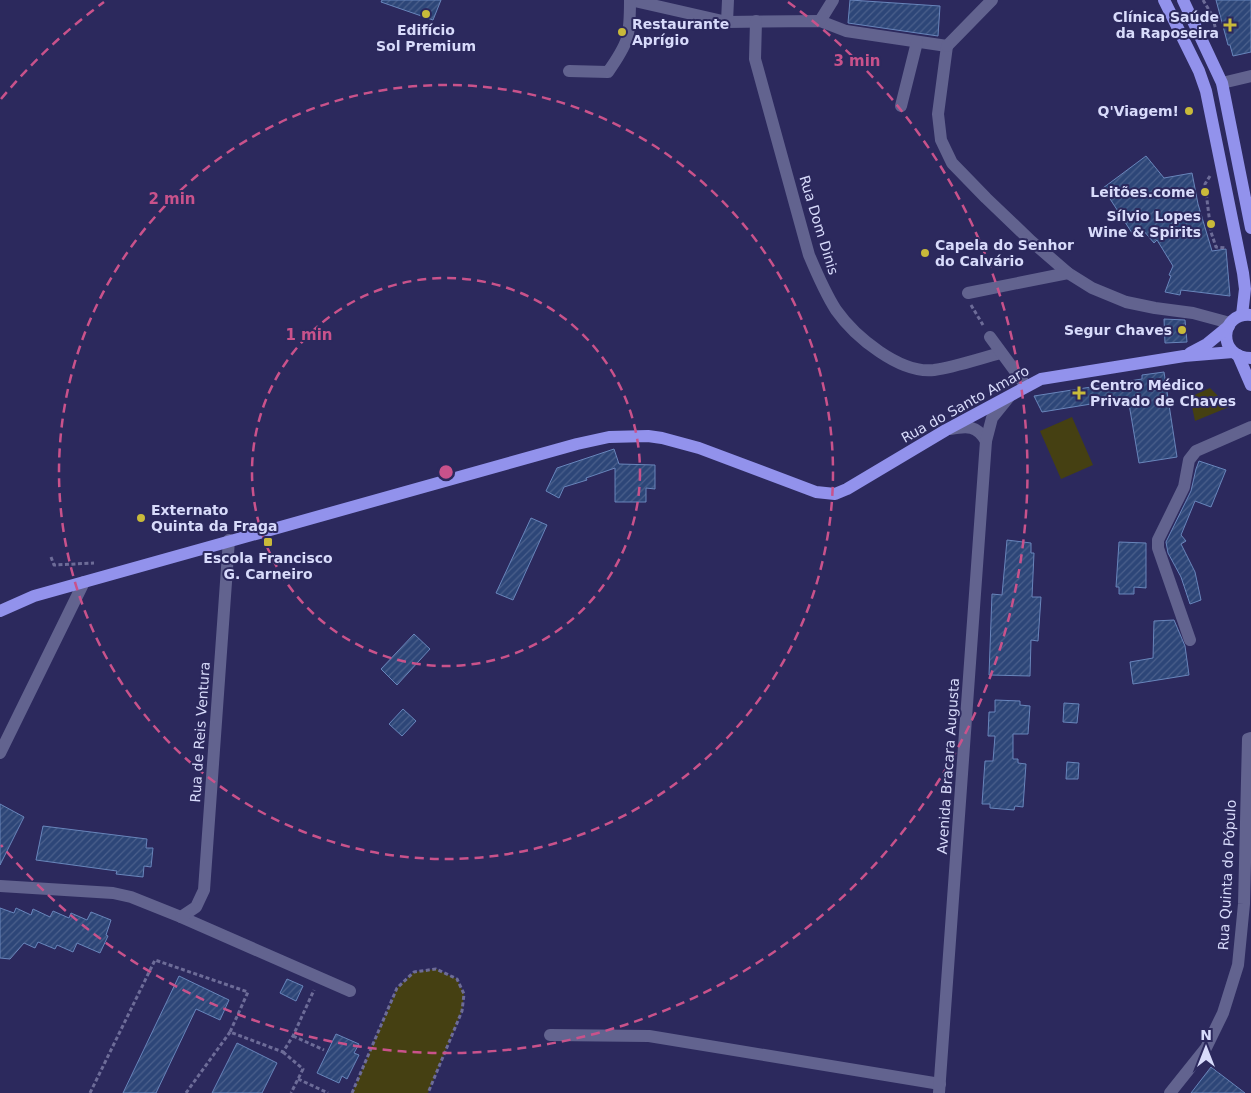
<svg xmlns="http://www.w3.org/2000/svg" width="1251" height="1093" viewBox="0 0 1251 1093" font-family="'DejaVu Sans',sans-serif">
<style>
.garden{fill:#454012}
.building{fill:url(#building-hatch);stroke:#6885bb}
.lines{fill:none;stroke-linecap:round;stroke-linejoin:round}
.path{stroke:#6d6c98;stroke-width:3;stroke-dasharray:4 2.5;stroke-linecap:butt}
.minor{stroke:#62638f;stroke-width:12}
.major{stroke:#9292ec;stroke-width:12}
.ring{fill:none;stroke:#c9528b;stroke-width:2.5;stroke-dasharray:9 6}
.poi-dot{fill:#c9ba3a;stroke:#2c295d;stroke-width:2}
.labels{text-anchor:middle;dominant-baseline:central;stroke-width:4;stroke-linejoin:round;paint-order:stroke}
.poi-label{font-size:14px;font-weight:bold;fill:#d8dbfb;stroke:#2c295d;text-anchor:end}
.street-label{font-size:14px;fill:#d8dbfb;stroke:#2c295d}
.centre{fill:#c9528b;stroke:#2c295d;stroke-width:2.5}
.ring-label{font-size:15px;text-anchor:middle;font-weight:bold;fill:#c9528b;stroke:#2c295d;stroke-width:4;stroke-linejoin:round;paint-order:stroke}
</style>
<defs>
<pattern id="building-hatch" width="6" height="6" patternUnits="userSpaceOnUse" patternTransform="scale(1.25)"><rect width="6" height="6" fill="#2d4678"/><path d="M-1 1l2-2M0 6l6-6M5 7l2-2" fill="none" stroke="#4b608c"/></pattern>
</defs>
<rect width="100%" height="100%" fill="#2c295d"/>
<!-- garden -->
<g class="garden">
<path d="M1210,388L1229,407L1195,421L1190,397Z"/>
<path d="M1072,417L1093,465L1061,479L1040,431Z"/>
<path d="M436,969L457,979L464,994L462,1011L428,1093H352L397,988L414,972Z"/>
</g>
<!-- building -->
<g class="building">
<path d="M382,0H441L433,20L381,2Z"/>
<path d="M850,0L940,6L938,36L848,23Z"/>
<path d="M1216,0H1251V52L1233,56L1230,45H1228Z"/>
<path d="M1146,156L1164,178L1192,173L1198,204L1212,251L1226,249L1230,296L1181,290L1180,295L1165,292L1171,276L1169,275L1173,266L1157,240L1154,243L1143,230L1134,236L1103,188Z"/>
<path d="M1164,319L1185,320L1187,342L1165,343Z"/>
<path d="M1164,372L1177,457L1139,463L1128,398L1042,412L1034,396L1142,379V375Z"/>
<path d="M614,449L619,464L655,465V489L646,488V502H615V468L586,478L587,480L564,487L559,498L546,491L557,468Z"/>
<path d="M1199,461L1226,470L1211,507L1195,501L1181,535L1186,541L1181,544L1195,572L1201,600L1190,604L1181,577L1168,553L1166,542L1191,491L1196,469Z"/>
<path d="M531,518L547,525L513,600L496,593Z"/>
<path d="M1007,540L1031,543V553H1034L1032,597H1041L1038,641L1031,640L1030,676L989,675L992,594L1002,595Z"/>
<path d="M1119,542L1146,543V588L1134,587V594H1119V587H1116Z"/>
<path d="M1174,620L1185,646L1189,675L1133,684L1130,662L1153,658L1154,621Z"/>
<path d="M414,634L430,649L397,685L381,669Z"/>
<path d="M995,700L1020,701V705L1030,706L1028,734H1013V759H1018V763L1026,764L1023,807L1015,806L1014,810L990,808V804H982L985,761H993L995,736H988L989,712H995Z"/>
<path d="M1064,703L1079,704L1077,723L1063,722Z"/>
<path d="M403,709L416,721L402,736L389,724Z"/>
<path d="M1067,762L1079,763L1078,779H1066Z"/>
<path d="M0,804L24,817L0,865Z"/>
<path d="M43,826L147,839L146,848H153L151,867L144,866L143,877L116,874L117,871L36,860Z"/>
<path d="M0,908L14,913L16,908L31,915L33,909L50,917L53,911L69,918L71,913L87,920L91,912L111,920L106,935L108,936L100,953L77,943L73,952L57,945L55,949L38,942L35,948L24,943L10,959L0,958Z"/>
<path d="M179,976L229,1000L220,1020L196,1009L156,1093H123Z"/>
<path d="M287,979L303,986L296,1001L280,993Z"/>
<path d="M336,1034L359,1044L354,1053L359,1055L347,1079L342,1076L339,1083L317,1073Z"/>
<path d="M237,1043L277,1063L262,1093H212Z"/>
<path d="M1211,1067L1245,1093H1191Z"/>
</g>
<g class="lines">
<!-- path -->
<g class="path">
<path d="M1203,0L1212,15L1218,38"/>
<path d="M1210,176L1205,184L1211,232L1216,247L1226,248"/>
<path d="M971,305L983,325"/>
<path d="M51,557L54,565L94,563"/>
<path d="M293,1036L324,1050"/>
<path d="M283,1052L303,1069L291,1093"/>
<path d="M298,1079L328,1093"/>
<path d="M90,1093L155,960L248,992L230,1032L283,1052L293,1036L314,990"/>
<path d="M186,1093L230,1032"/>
<path d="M352,1093L397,988L414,972L436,969L457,979L464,994L462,1011L428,1093"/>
</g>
<!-- minor -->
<g class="minor">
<path d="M630,0L727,22L820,21L846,31L947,46"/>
<path d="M756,21L755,59L809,255C817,274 825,293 836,310C855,337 900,374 934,370C955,367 981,358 1001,353"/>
<path d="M820,21L833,0"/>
<path d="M727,22L728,0"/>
<path d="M947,46L938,114L941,140L952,163L986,198L1031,241L1068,273L1092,288L1126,302L1155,308L1193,313L1230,323"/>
<path d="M947,46L992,0"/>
<path d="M569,71L608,72C629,42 630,37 630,0"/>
<path d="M1222,83L1251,76"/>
<path d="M901,106L917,42"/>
<path d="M968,293L1068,273"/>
<path d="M990,337L1026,386"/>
<path d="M950,429C967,426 977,425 986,441"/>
<path d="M1190,640L1158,548V540L1184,487L1189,460L1196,451L1251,427"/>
<path d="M0,753L84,582"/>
<path d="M0,886L113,893L131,897L181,917L350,991"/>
<path d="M181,917L196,907L204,890L229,540"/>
<path d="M550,1035L649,1036L940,1084"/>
<path d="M939,1093L986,441L992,418L1009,397"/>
<path d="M1170,1093L1206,1048L1223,1013L1238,965L1244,904L1248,739L1251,738"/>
</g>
<!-- major -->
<g class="major">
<path d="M1164,0L1199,71L1206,91L1243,273L1245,289L1242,315"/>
<path d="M1183,0L1222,83L1251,228"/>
<path d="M1251,315C1219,312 1217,358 1251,358"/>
<path d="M1190,353L1207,344L1229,326"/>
<path d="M1238,355L1251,385"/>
<path d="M0,611L34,596L577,444L609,437L648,436L662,438L699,448L816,492L835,494L847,489L946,430L1041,379L1184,356L1233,352"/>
</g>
</g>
<!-- distance rings -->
<g class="ring">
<circle cx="446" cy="472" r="194"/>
<circle cx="446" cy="472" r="387"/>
<path d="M1 99A581 581 0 0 1 104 2M788 2A581 581 0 1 1 1 845"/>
</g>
<!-- markers -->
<g class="poi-dot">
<circle cx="426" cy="14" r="5"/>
<path d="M1227.5 17.5h5v5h5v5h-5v5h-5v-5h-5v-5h5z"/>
<circle cx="622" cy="32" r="5"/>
<circle cx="1189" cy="111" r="5"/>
<circle cx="1205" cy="192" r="5"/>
<circle cx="1211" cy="224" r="5"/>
<circle cx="925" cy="253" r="5"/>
<circle cx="1182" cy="330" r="5"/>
<path d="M1076.5 385.5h5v5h5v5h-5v5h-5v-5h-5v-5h5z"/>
<circle cx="141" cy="518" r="5"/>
<rect x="263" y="537" width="10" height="10" rx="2.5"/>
</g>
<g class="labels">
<!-- poi labels -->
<g class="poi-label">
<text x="1219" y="17">Clínica Saúde<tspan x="1219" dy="16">da Raposeira</tspan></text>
<text x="632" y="24" text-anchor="start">Restaurante<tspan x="632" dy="16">Aprígio</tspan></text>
<text x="426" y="30" text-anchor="middle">Edifício<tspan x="426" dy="16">Sol Premium</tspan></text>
<text x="1179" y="111">Q'Viagem!</text>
<text x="1195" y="192">Leitões.come</text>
<text x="1201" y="216">Sílvio Lopes<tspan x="1201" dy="16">Wine &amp; Spirits</tspan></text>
<text x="935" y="245" text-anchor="start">Capela do Senhor<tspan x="935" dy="16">do Calvário</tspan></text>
<text x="1172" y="330">Segur Chaves</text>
<text x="1090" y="385" text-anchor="start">Centro Médico<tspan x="1090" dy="16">Privado de Chaves</tspan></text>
<text x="151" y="510" text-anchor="start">Externato<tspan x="151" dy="16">Quinta da Fraga</tspan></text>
<text x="268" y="558" text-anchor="middle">Escola Francisco<tspan x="268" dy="16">G. Carneiro</tspan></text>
</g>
<!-- street labels -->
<g class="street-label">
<text transform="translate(819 225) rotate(73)">Rua Dom Dinis</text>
<text transform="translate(965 404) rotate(-29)">Rua do Santo Amaro</text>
<text transform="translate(200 732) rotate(-86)">Rua de Reis Ventura</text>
<text transform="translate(948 766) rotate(-86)">Avenida Bracara Augusta</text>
<text transform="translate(1227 875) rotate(-87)">Rua Quinta do Pópulo</text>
</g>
</g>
<circle cx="446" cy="472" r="8" class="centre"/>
<g class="ring-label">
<text x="857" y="66">3 min</text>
<text x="172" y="204">2 min</text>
<text x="309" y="340">1 min</text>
</g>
<!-- north arrow -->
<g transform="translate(1206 1048)" stroke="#2c295d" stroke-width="4" paint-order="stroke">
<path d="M0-4L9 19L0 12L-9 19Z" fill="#d8dbfb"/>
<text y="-8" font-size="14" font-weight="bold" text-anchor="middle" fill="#d8dbfb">N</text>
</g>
</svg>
